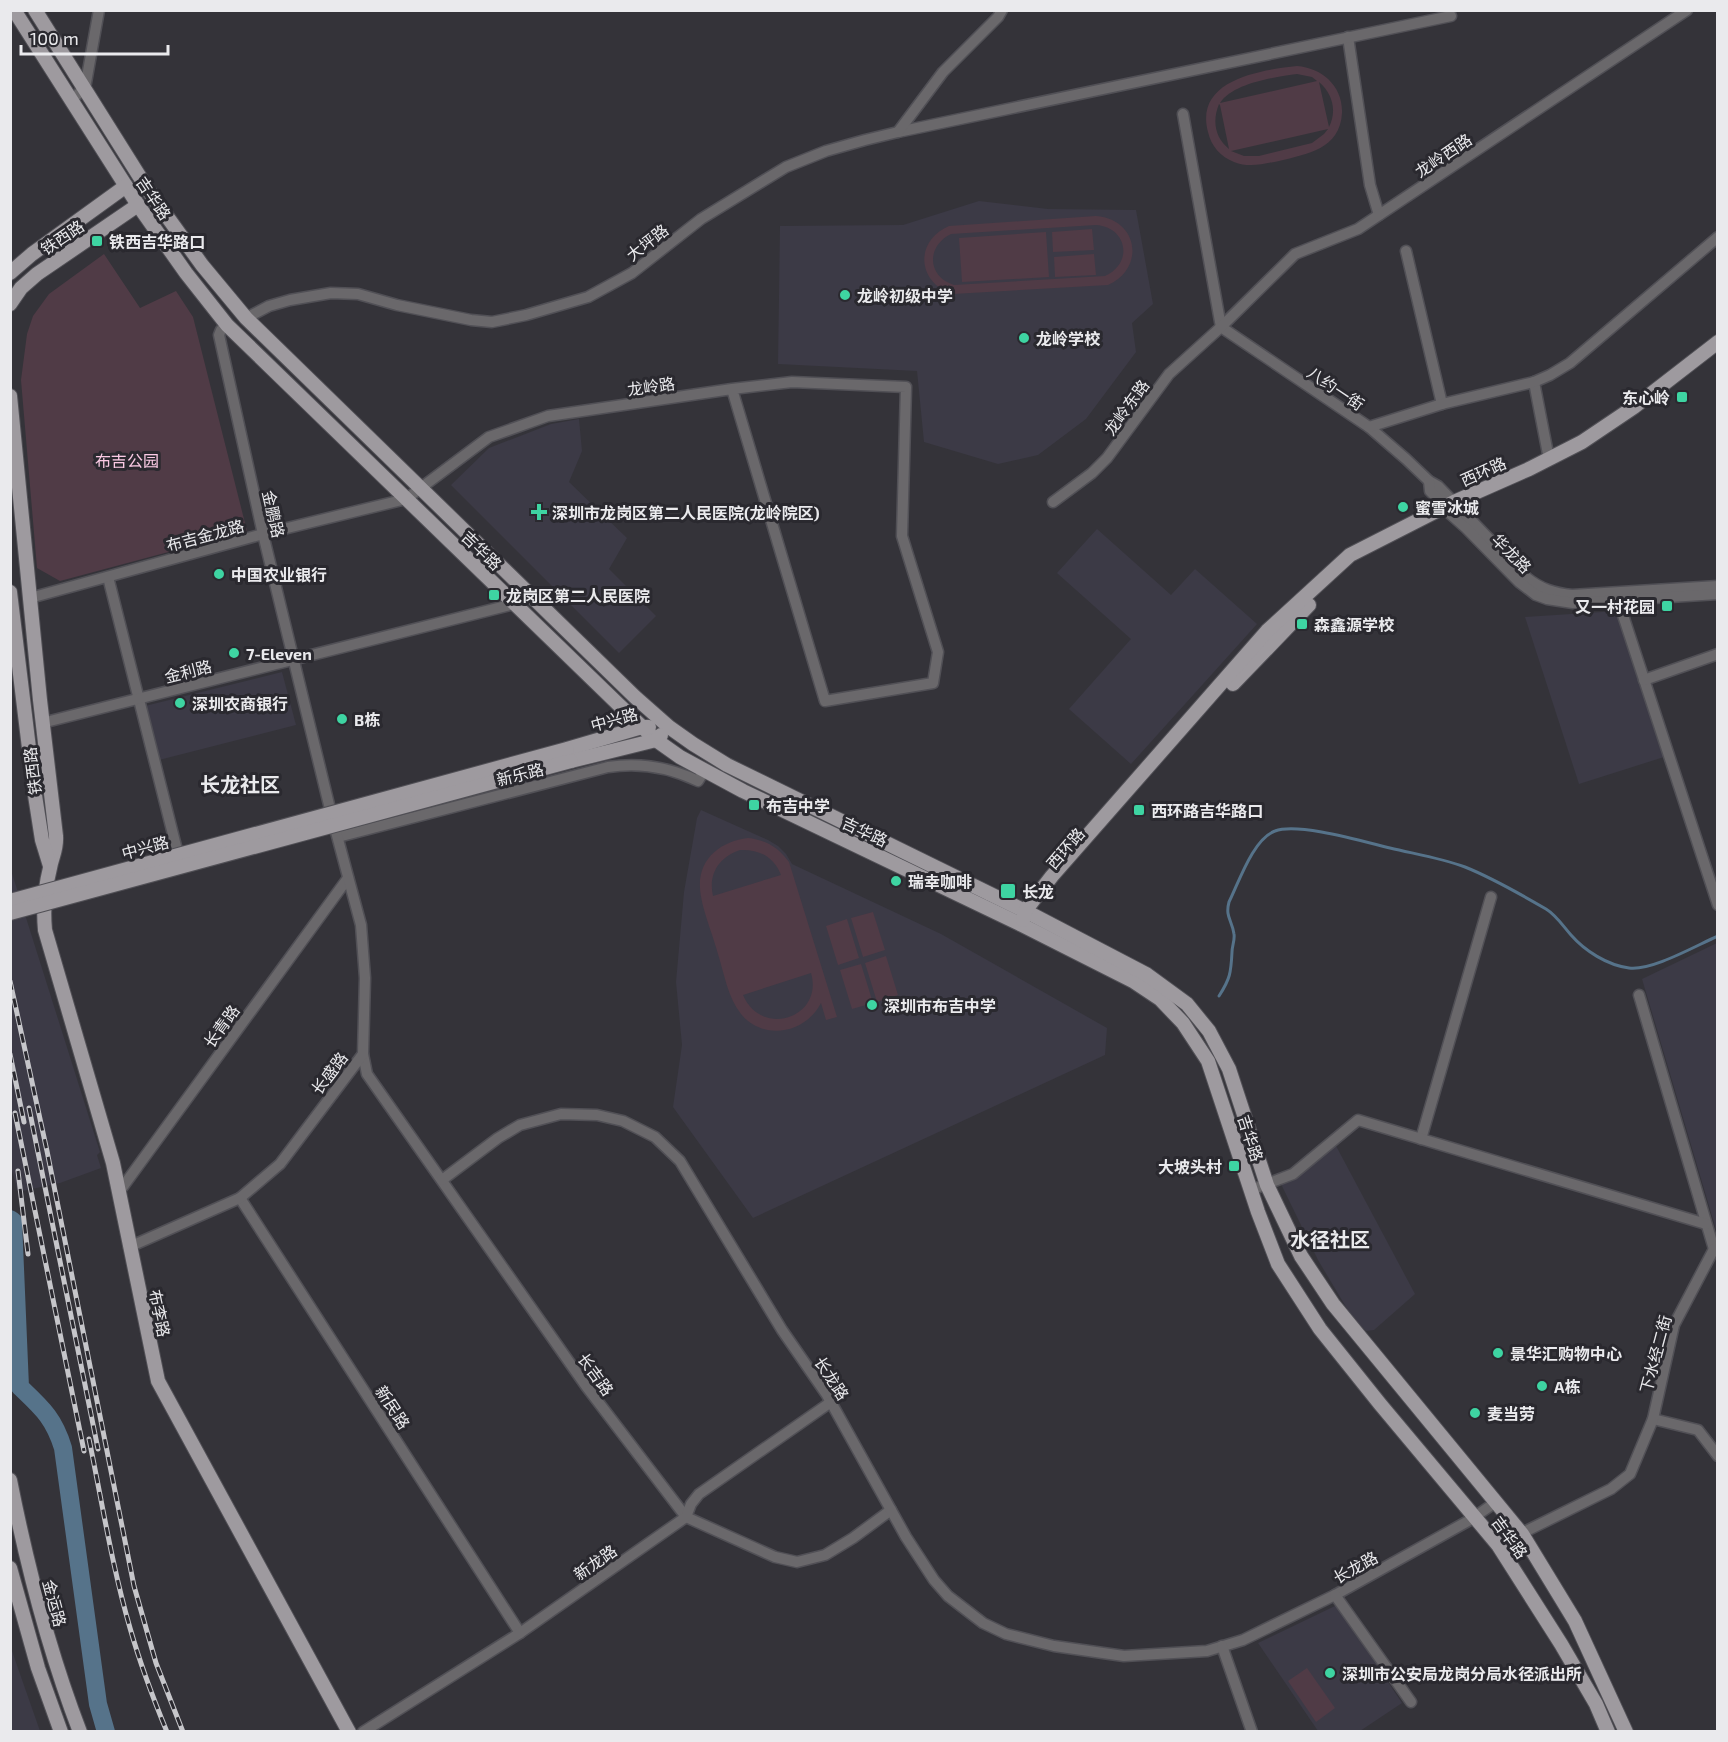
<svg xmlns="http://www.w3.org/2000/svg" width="1728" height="1742" viewBox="0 0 1728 1742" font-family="'Exo 2','Noto Sans SC',sans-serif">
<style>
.built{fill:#3c3a46}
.green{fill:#503b46;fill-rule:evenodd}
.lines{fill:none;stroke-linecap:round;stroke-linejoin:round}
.stream{stroke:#56738a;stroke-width:3}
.river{stroke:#56738a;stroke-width:18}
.minor-casing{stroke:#515056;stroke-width:13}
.major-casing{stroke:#515056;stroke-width:16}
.minor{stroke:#6a686b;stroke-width:10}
.major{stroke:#9e9a9f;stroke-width:14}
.rail-casing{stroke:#c6c6ca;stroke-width:5}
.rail{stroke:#2a292f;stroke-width:3;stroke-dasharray:9;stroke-linecap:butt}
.major-bridge-casing{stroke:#515056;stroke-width:16;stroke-linecap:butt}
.major-bridge{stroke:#9e9a9f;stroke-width:14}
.poi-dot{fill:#3ed4a2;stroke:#2a292f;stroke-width:2}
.labels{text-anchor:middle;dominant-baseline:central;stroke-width:6;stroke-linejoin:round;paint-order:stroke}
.street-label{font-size:16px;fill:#eaeaed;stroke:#2a292f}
.poi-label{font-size:16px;font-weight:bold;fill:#eaeaed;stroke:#2a292f;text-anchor:start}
.park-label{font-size:16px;fill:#facae4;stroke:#2a292f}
.quarter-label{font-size:20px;font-weight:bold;fill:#eaeaed;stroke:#2a292f}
</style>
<rect width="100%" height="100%" fill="#343339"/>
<!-- built -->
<g class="built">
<path d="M979,201L1048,209L1136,210L1153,304L1132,323L1136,352L1086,419L1038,455L998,464L924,442L917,371L778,364L780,226L903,225Z"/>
<path d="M579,419L582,451L569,482L627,538L609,569L656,616L619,653L451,485L489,448L551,424Z"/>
<path d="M1097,529L1171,595L1195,569L1257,624L1131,764L1069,709L1131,639L1057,573Z"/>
<path d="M1617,611L1664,757L1579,784L1525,617Z"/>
<path d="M282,672L296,725L159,760L145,706Z"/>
<path d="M701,810L768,840L778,846L786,854L792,864L941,934L1107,1028L1105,1055L753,1218L673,1107L682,1045L676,982L684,892L697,818Z"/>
<path d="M10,867L100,1152L97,1155L101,1168L60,1183L18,1192L10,1164Z"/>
<path d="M1717,943V1233L1642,979Z"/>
<path d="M1335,1144L1415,1294L1374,1330L1366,1331L1352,1317L1318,1260L1281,1184Z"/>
<path d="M1337,1605L1402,1703L1360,1731H1318L1258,1643Z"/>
<path d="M10,1645L20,1674L40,1731H11Z"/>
</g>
<!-- green -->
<g class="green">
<path d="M1297,66C1322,68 1343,86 1342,113C1340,149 1307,154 1279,161C1263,164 1249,168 1234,162C1221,157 1211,146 1208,132C1194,80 1260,70 1297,66ZM1297,74L1312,77L1317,81L1220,103C1233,83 1275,77 1297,74ZM1319,82C1333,94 1337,111 1329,127ZM1219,104L1220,105L1229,149C1215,138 1212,121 1219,104ZM1328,129L1324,134L1312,143L1259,156H1244L1231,151Z"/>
<path d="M1096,216C1138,219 1146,268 1108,285L953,294C917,283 914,241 949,226ZM1096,225C1127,227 1134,263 1105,276L954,285C927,277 926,246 951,234Z"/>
<path d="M1092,229L1094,250L1053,252L1052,232Z"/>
<path d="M1046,232L1049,277L962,282L959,238Z"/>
<path d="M104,254L140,308L176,291L193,317L247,531L60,581L37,568L21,380L27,334L33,316L49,294Z"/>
<path d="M1094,254L1096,275L1055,277L1054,257Z"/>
<path d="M748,838C766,840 778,847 789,862L837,1017L826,1020L821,1003C805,1034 763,1041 741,1014C728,998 724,973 718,954C713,935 701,907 700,888C698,859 721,841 748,838ZM740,850C759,849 774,857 781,875L713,896C708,874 719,857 740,850ZM811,973C824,1017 762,1039 743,995Z"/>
<path d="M873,912L885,950L863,957L851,918Z"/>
<path d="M847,919L859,958L838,965L826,926Z"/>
<path d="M886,956L898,995L877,1002L865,963Z"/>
<path d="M861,964L873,1003L852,1009L840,970Z"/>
<path d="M1307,1668L1335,1708L1316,1722L1288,1681Z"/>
</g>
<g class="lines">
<!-- stream -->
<path class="stream" d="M1219,996C1230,979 1231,973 1232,952C1232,946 1235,940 1234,934C1232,920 1225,917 1229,902C1239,882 1253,839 1275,831C1298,822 1365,842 1390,848C1415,854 1441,858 1465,867C1490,877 1522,895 1546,909C1556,915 1563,926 1571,935C1585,951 1607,965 1629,968C1652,971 1695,946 1718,936"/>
<!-- river -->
<path class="river" d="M10,1219L13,1221L20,1387C42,1408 54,1418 63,1448L98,1704L106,1732"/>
<defs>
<g id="minor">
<path d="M1348,37L1370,185L1379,215"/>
<path d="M71,100L85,88L99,10"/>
<path d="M1183,114L1221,327"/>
<path d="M898,132L1451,16"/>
<path d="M1406,251L1442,404"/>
<path d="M246,318L269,306L290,300L331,293L358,294L397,305L471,320L492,322L526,315L588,297L632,273L701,219L786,167L826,151L865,140L898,132L943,72L998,17L1002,10"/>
<path d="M1221,327L1369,427L1406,459L1429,481L1438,486L1527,578C1541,589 1554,593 1572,595L1718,586"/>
<path d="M1534,382L1549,459"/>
<path d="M1369,427L1442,404L1534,382L1550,375L1570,363L1718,237"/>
<path d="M1429,481L1430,491L1445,506L1448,512L1466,528L1519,582L1536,595L1547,599L1573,603L1718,594"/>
<path d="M1053,502L1092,473L1107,458L1169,374L1221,327L1295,254L1358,229L1687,10"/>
<path d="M108,577L179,858"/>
<path d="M30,598L263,534L406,499L489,437L548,416L732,389L792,382L906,387L902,536L938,652L933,683L825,701L732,389"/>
<path d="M1618,600L1718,905"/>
<path d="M1644,680L1718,654"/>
<path d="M42,723L514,604"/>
<path d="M338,837L608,767C640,762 669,767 698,781L704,771"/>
<path d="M1639,995L1714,1249"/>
<path d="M363,1054L367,1074L586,1386L686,1517L775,1557L797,1562L825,1555L853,1538L891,1510"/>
<path d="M1421,1139L1491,897"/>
<path d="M442,1180L498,1138L520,1125L561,1114L597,1115L623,1121L655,1137L680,1161L782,1330L827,1395L906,1537L934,1580L948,1596L983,1623L1006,1634L1054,1646L1124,1656L1207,1651L1243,1640L1335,1595L1470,1520L1496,1502"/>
<path d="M1251,1190L1293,1174L1358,1120L1706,1224"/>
<path d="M119,1192L348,878"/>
<path d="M240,1198L520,1633"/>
<path d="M129,1247L240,1198L280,1164L363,1054L365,978L361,925L332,817L263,534L219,335L221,330L227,325"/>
<path d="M1653,1419L1698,1430L1718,1456"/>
<path d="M1498,1545L1611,1489L1630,1474L1653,1419L1674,1325L1714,1249L1718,1246"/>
<path d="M1335,1595L1411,1702"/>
<path d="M1222,1646L1252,1732"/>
<path d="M363,1732L520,1633L686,1517L691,1504L699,1494L831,1402"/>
</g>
<g id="major">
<path d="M14,10L138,205L186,273L227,325L618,704L656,740L680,757L743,791L1022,925L1133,981L1160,999L1183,1023L1208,1061L1258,1212L1278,1264L1320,1329L1380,1404L1498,1545L1561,1644L1596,1704L1608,1732"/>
<path d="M35,10L148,190L202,265L246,318L635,697L669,727L693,744L727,765L1033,915L1146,974L1187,1004L1209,1031L1229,1069L1267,1185L1301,1256L1333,1304L1522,1534L1575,1621L1626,1732"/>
<path d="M10,273L32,254L126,186"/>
<path d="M10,304L21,288L37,274L138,205"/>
<path d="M10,396L40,700L56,836C57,850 52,856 50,868C45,888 43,909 45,930L113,1163L158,1381L349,1732"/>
<path d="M10,592L34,789L42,840L50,866"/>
<path d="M1233,684L1309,605"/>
<path d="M567,749L642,727H649"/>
<path d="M571,761L656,740L661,735"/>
<path d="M1023,920L1025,911L1052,876L1267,631L1350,555L1454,502L1529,469L1582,442L1634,407L1718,342"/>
<path d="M10,1480C27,1566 48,1649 80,1732"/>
<path d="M10,1568L38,1668L61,1732"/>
</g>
</defs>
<!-- minor casing -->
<use href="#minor" class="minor-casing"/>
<!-- major casing -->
<use href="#major" class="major-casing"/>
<!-- minor -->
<use href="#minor" class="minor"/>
<!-- major -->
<use href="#major" class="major"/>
<defs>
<g id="rail">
<path d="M10,981L47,1151L134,1586L156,1663L183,1732"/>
<path d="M10,1054L24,1122"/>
<path d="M29,1108L98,1449"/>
<path d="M15,1113L84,1451"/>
<path d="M18,1171L28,1254"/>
<path d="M89,1439C102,1502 112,1566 130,1628C140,1663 153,1698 167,1732"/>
</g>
</defs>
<!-- rail casing -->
<use href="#rail" class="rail-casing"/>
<!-- rail -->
<use href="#rail" class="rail"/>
<defs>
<g id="major-bridge">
<path d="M10,901L567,749"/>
<path d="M10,913L571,761"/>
</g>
</defs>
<!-- major-bridge casing -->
<use href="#major-bridge" class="major-bridge-casing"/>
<!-- major-bridge -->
<use href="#major-bridge" class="major-bridge"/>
</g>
<!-- markers -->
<g class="poi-dot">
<rect x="91" y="235" width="12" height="12" rx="3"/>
<circle cx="845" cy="295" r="6"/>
<circle cx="1024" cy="338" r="6"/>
<rect x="1676" y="391" width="12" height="12" rx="3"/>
<circle cx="1403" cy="507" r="6"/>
<path d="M536 503h6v6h6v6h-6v6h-6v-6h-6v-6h6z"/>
<circle cx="219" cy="574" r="6"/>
<rect x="488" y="589" width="12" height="12" rx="3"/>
<rect x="1661" y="600" width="12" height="12" rx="3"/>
<rect x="1296" y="618" width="12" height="12" rx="3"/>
<circle cx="234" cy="653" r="6"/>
<circle cx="180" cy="703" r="6"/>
<circle cx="342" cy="719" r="6"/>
<rect x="748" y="799" width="12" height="12" rx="3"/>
<rect x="1133" y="804" width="12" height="12" rx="3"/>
<circle cx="896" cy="881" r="6"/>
<rect x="1000" y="883" width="16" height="16" rx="3"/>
<circle cx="872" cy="1005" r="6"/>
<rect x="1228" y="1160" width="12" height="12" rx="3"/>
<circle cx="1498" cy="1353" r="6"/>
<circle cx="1542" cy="1386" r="6"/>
<circle cx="1475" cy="1413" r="6"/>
<circle cx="1330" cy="1673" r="6"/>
</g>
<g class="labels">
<!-- street labels -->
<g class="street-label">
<text transform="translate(1443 155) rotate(-34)">龙岭西路</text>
<text transform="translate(154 198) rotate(56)">吉华路</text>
<text transform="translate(62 237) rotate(-34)">铁西路</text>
<text transform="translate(647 242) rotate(-38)">大坪路</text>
<text transform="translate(651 386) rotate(-8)">龙岭路</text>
<text transform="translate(1336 388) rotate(34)">八约一街</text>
<text transform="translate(1126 407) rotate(-54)">龙岭东路</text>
<text transform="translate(1483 471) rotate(-24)">西环路</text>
<text transform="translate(274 514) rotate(77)">金鹏路</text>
<text transform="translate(205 535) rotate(-15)">布吉金龙路</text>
<text transform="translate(482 550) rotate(44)">吉华路</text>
<text transform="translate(1512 553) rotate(45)">华龙路</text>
<text transform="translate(188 671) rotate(-14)">金利路</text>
<text transform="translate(614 719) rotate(-15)">中兴路</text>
<text transform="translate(32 771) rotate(-97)">铁西路</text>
<text transform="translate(520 774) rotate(-14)">新乐路</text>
<text transform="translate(865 831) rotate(25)">吉华路</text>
<text transform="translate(145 847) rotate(-15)">中兴路</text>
<text transform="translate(1065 848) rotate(-49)">西环路</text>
<text transform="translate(221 1026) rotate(-54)">长青路</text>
<text transform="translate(329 1073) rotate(-53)">长盛路</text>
<text transform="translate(1251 1138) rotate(72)">吉华路</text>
<text transform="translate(160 1313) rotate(78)">布李路</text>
<text transform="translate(1655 1354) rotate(-75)">下水经二街</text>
<text transform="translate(596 1374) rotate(54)">长吉路</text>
<text transform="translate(832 1378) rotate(57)">长龙路</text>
<text transform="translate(393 1407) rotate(57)">新民路</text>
<text transform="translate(1510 1537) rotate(54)">吉华路</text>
<text transform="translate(595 1562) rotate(-35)">新龙路</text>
<text transform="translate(1355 1567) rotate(-29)">长龙路</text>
<text transform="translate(55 1603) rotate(75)">金运路</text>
</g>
<!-- poi labels -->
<g class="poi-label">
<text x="109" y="241">铁西吉华路口</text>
<text x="857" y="295">龙岭初级中学</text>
<text x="1036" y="338">龙岭学校</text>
<text x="1670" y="397" text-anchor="end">东心岭</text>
<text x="1415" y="507">蜜雪冰城</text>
<text x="552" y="512">深圳市龙岗区第二人民医院(龙岭院区)</text>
<text x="231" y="574">中国农业银行</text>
<text x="506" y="595">龙岗区第二人民医院</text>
<text x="1655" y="606" text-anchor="end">又一村花园</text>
<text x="1314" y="624">森鑫源学校</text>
<text x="246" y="653">7-Eleven</text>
<text x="192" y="703">深圳农商银行</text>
<text x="354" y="719">B栋</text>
<text x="766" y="805">布吉中学</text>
<text x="1151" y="810">西环路吉华路口</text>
<text x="908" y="881">瑞幸咖啡</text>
<text x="1022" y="891">长龙</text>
<text x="884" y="1005">深圳市布吉中学</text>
<text x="1222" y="1166" text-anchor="end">大坡头村</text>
<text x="1510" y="1353">景华汇购物中心</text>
<text x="1554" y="1386">A栋</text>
<text x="1487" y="1413">麦当劳</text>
<text x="1342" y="1673">深圳市公安局龙岗分局水径派出所</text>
</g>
<!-- park labels -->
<g class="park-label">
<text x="127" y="460">布吉公园</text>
</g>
<!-- quarter labels -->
<g class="quarter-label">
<text x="240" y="784">长龙社区</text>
<text x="1330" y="1239">水径社区</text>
</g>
</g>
<!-- border -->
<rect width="1728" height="1742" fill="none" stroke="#eaeaed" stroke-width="24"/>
<!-- scale -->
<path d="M21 45v9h147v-9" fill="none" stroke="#eaeaed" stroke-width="3"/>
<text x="30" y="45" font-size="18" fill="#eaeaed" stroke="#2a292f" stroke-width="4.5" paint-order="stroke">100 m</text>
</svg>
